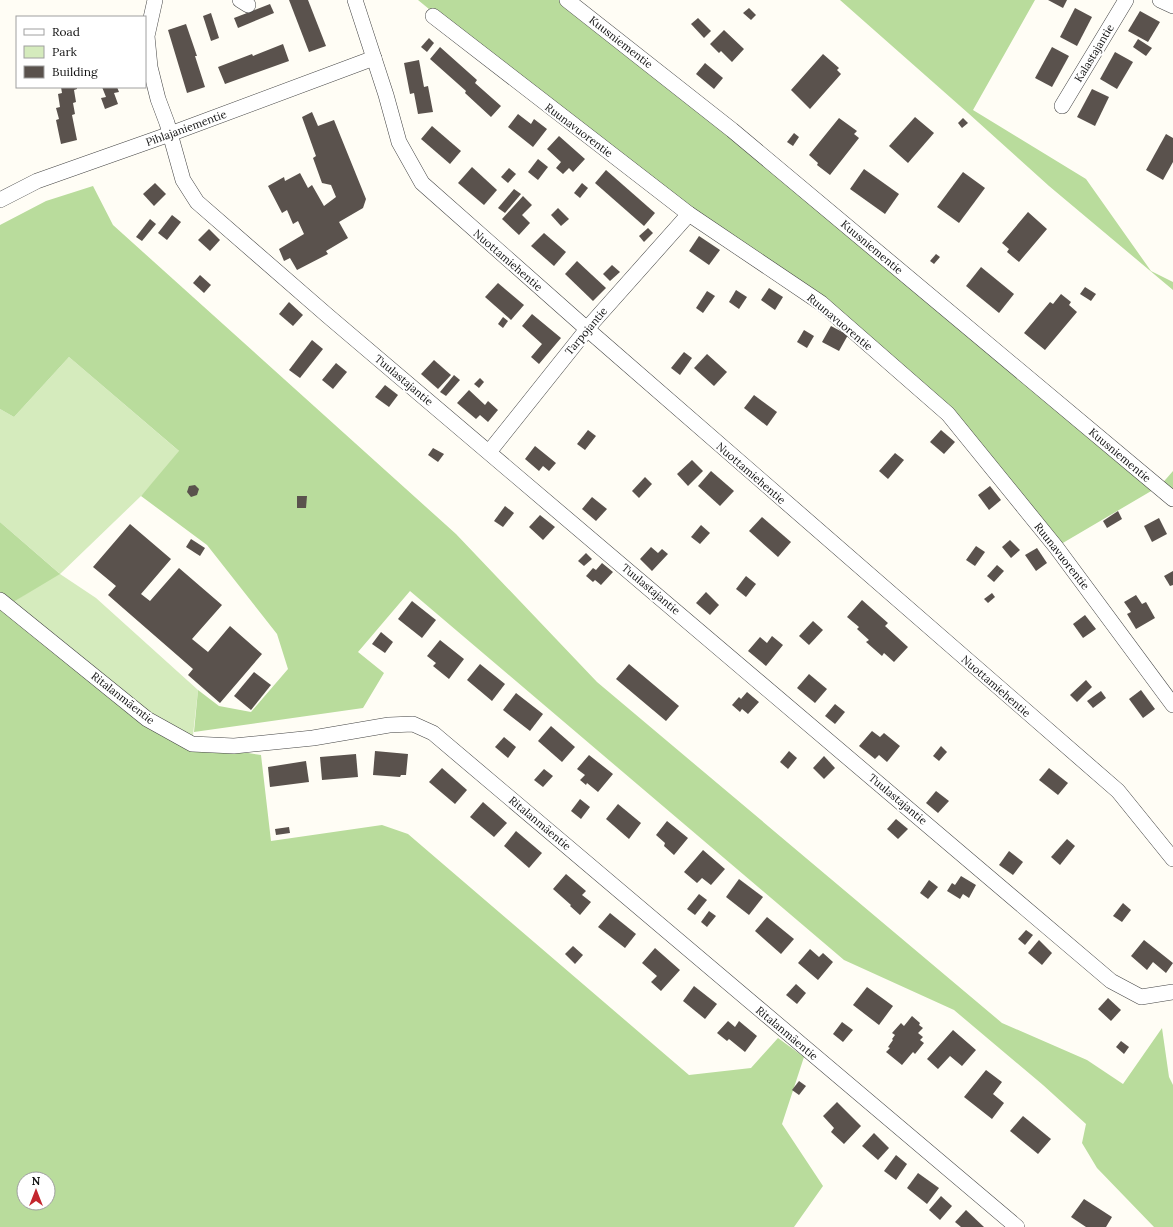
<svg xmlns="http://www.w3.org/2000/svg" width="1173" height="1227" viewBox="0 0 1173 1227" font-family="Lora,serif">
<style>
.green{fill:#d5ebbd}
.forest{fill:#b9dc9c;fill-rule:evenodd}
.building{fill:#5a524d}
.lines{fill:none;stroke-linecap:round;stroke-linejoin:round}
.minor-casing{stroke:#444;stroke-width:16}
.minor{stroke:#fff;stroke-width:15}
.labels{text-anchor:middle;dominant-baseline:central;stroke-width:4;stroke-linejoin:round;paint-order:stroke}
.street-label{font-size:11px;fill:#111;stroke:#fff}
</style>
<rect width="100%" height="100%" fill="#fffdf5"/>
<!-- green -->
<path class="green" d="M69,357L180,452L141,496L60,574L96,598L198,690L192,744L147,719L10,604L59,573L0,522V409L14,417Z"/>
<!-- forest -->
<g class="forest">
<path d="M418,0H567L1159,487L1173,471V499L1158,487L1056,547L948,414L821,303L524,87Z"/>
<path d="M840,0H1035L973,110L1086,179L1151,271L1173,282V290L1049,186L968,113Z"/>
<path d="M93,186L113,225L456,534L597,682L1002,1023L1087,1060L1123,1084L1162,1028L1169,1077L1173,1085V1227H1154L1097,1168L1082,1143L1086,1124L1043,1085L954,1010L844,960L410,591L358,652L384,673L363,708L194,732L198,690L219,706L251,712L288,669L277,634L207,545L141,496L179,451L69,357L14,417L0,409V225L46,201Z"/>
<path d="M0,522L60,574L10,604L47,638L192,744L261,755L271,841L382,825L408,834L689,1075L751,1068L778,1038L804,1057L782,1124L823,1186L794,1227H0ZM24,1179H48V1203H24Z"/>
</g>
<!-- building -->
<g class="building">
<path d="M289,0H308L326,46L309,52Z"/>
<path d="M1048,0H1067L1063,8Z"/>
<path d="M270,4L274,13L238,28L234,18Z"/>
<path d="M749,8L756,15L751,20L743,13Z"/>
<path d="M1075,8L1092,17L1077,46L1060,37Z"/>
<path d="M1140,11L1160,22L1148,42L1128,31Z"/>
<path d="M211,13L219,38L211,41L203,16Z"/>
<path d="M698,18L711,31L704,38L691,24Z"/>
<path d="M186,24L197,56H195L205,87L187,93L168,30Z"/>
<path d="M724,30L744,49L732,62L721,51L719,53L710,44Z"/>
<path d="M429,38L434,43L427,52L421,47Z"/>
<path d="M1138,39L1152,48L1146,56L1133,47Z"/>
<path d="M283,44L289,61L225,84L218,67L252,54L253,56Z"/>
<path d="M440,47L477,80L475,83L501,106L491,117L465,93L466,91L430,59Z"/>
<path d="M1052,47L1069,56L1052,87L1035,78Z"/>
<path d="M1115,52L1133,62L1117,89L1100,79Z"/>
<path d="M823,54L839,68L837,70L841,74L810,109L791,90Z"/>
<path d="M419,60L424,87L428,86L433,112L418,114L414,93L410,94L404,63Z"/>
<path d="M705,63L723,78L714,89L696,74Z"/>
<path d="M61,87H77V89L74,90L76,102L73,103L75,114L72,115L77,140L61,144L56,120L59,119L56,108L60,107L58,94L62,93Z"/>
<path d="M102,87H117L119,92L114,93L118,104L105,109L101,98L106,97Z"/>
<path d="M1092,89L1109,97L1095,126L1077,117Z"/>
<path d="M312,112L318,126L334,120L366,199L363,208L339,222L348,238L326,251L328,254L297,270L290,258L284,261L279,249L304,234L298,221L293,224L287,210L282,213L268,186L284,177L285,181L300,173L308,188L312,185L324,206L336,197L331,185L322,183L313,158L316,156L302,117Z"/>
<path d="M518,114L531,124L534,119L547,129L533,147L508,127Z"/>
<path d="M915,117L934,133L908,163L889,146Z"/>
<path d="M839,118L857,131L854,134L859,138L830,175L817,165L818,163L809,155Z"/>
<path d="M963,118L968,123L962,128L958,123Z"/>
<path d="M432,126L461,151L450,164L421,139Z"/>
<path d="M794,133L799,137L793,146L787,142Z"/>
<path d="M1166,134L1173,138V162L1163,180L1146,170Z"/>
<path d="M559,136L585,159L573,172L569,168L563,174L556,168L561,162L547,149Z"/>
<path d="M538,159L548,167L538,180L528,172Z"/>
<path d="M472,167L497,190L484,205L458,183Z"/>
<path d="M509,168L516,174L508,183L501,177Z"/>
<path d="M864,169L899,194L885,214L850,189Z"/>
<path d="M606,170L655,213L644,226L595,183Z"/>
<path d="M963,172L985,188L959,223L937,207Z"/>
<path d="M155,183L166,194L154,206L143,194Z"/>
<path d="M582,183L588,188L580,198L574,193Z"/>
<path d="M514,189L521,194L505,213L498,208Z"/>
<path d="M523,196L532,205L522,215L530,223L519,235L502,219Z"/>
<path d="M558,208L569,219L561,226L551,215Z"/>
<path d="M1028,212L1047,229L1019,262L1007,252L1009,249L1002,243Z"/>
<path d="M172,215L181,222L167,240L158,233Z"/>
<path d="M150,219L156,224L142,241L136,237Z"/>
<path d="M648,228L653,233L644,242L639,236Z"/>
<path d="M209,229L220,240L210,251L198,240Z"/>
<path d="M544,233L566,252L554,266L531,246Z"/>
<path d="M699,236L720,250L709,265L689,251Z"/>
<path d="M936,254L940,257L934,264L930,261Z"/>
<path d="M577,261L606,288L593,301L565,274Z"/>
<path d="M612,265L620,272L610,281L603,274Z"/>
<path d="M981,267L1014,294L999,313L966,286Z"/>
<path d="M200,275L211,285L204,293L193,283Z"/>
<path d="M498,283L524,305L511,320L485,297Z"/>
<path d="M1085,287L1096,294L1091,301L1080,294Z"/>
<path d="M769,288L783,297L775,310L761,300Z"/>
<path d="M736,290L747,297L739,309L729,302Z"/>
<path d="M707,291L715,296L703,313L696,308Z"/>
<path d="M1061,294L1071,302L1069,305L1077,312L1045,350L1024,333L1050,302L1053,304Z"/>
<path d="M289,302L303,315L293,326L279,314Z"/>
<path d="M532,314L561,338L539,364L531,357L542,344L522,326Z"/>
<path d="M503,317L508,321L503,328L498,324Z"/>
<path d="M831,326L848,335L839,351L822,342Z"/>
<path d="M804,330L814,336L807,348L797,342Z"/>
<path d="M312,340L323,349L300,378L289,370Z"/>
<path d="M684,352L692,358L680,375L671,368Z"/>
<path d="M707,354L727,372L714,386L694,368Z"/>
<path d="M434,360L451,375L438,389L421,374Z"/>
<path d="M336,363L347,372L333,389L322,380Z"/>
<path d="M454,375L460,380L446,396L440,392Z"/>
<path d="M480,378L484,382L479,388L474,384Z"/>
<path d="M385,385L398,395L389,407L375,397Z"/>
<path d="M469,390L485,405L488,401L498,410L488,422L480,415L476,419L457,403Z"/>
<path d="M754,395L777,412L767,426L744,408Z"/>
<path d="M588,430L596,436L585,450L577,444Z"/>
<path d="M941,430L955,442L944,454L930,442Z"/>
<path d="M535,446L556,463L549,471L543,466L539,471L525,459Z"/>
<path d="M433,448L444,454L438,462L428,455Z"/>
<path d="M895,453L904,460L888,479L879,471Z"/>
<path d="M692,460L703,471L688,486L677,474Z"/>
<path d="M711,471L734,491L720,506L698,486Z"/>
<path d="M645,477L652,484L639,498L632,491Z"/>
<path d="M195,485L199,489L197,495L191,497L187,492L189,486Z"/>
<path d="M990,486L1001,500L989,510L978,495Z"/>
<path d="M297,496H307L306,508H297Z"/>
<path d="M592,497L607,509L596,521L582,509Z"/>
<path d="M505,506L514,513L503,527L494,521Z"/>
<path d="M1118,511L1122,519L1107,528L1103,521Z"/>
<path d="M540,515L555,527L543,540L529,527Z"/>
<path d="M762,517L791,542L778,557L749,531Z"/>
<path d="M1159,518L1167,534L1152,542L1144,526Z"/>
<path d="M130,524L171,559L141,594L150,601L179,568L222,605L192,639L208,652L230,626L262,654L220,703L188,675L193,669L108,595L116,586L93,567Z"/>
<path d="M701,525L710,533L700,544L691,537Z"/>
<path d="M191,539L205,548L200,556L186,547Z"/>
<path d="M1010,540L1020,550L1011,558L1002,547Z"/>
<path d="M976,546L985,552L975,566L966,560Z"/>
<path d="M651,547L658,553L662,549L668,554L652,571L640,559Z"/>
<path d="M1037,548L1047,563L1036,571L1025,555Z"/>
<path d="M586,553L592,559L584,566L578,561Z"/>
<path d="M602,563L613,572L601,585L595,580L593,582L586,576L593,568L596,570Z"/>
<path d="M997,565L1004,571L994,582L987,576Z"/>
<path d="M1173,571V585L1170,586L1164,576Z"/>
<path d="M746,576L756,584L746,597L736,589Z"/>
<path d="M706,592L719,605L710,615L696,603Z"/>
<path d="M992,593L995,597L988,603L984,599Z"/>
<path d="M1136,595L1142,604L1146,602L1155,618L1136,629L1127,614L1131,612L1124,602Z"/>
<path d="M862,600L888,623L885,626L908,647L894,662L884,653L882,656L866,642L869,640L857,629L859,627L847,617Z"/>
<path d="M412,601L436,620L422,638L398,619Z"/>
<path d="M1085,615L1096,629L1083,638L1073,624Z"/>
<path d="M813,621L823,630L809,645L799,636Z"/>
<path d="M381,632L393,642L385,653L372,644Z"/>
<path d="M772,636L783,645L766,666L748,651L760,637L767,643Z"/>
<path d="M440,640L464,659L449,679L433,666L436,663L427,656Z"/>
<path d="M480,664L505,684L492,701L467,680Z"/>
<path d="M629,664L679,706L666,721L616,679Z"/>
<path d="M254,672L271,685L251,710L234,696Z"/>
<path d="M809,674L827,689L815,703L797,688Z"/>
<path d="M1086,680L1092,687L1077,702L1070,695Z"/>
<path d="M1141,690L1155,709L1143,718L1129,699Z"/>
<path d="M1101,691L1106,698L1093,708L1087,701Z"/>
<path d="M747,692L759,702L748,714L742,709L740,712L732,705L739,697L741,699Z"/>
<path d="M516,693L543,714L530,731L503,710Z"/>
<path d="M835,704L845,712L835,724L825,716Z"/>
<path d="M551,726L575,747L562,762L538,741Z"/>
<path d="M872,731L880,737L884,733L900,746L887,762L879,755L875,759L859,746Z"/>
<path d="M504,737L516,747L508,758L495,747Z"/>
<path d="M941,746L947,752L939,761L933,756Z"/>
<path d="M375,751L408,754L406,775H401L400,777L373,775Z"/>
<path d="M789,751L797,758L788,769L780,762Z"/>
<path d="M356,754L358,777L322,780L320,757Z"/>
<path d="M589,755L613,774L598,792L587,783L586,785L580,780L585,775L577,769Z"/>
<path d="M824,756L835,768L824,779L813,768Z"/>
<path d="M306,761L309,782L270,787L268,767Z"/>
<path d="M442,768L467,790L455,804L429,782Z"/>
<path d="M1049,768L1068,783L1058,795L1039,780Z"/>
<path d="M544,769L553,776L543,787L534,780Z"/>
<path d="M936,791L949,801L938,813L926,803Z"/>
<path d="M580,799L590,807L581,819L571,811Z"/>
<path d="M483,802L507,823L494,837L470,817Z"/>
<path d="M618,804L641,823L629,839L606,819Z"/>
<path d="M896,819L908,829L898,839L887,829Z"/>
<path d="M667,821L688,838L674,855L664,846L665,843L656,835Z"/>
<path d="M289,827L290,833L276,835L275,829Z"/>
<path d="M516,831L542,853L529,868L504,846Z"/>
<path d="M1067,839L1075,846L1060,865L1051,857Z"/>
<path d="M703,850L725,869L711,885L702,878L697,883L684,872Z"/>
<path d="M1009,851L1023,862L1013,875L999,865Z"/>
<path d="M566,874L586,891L582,895L591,902L580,915L570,906L571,905L553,889Z"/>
<path d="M961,876L976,885L969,898L963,894L960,899L947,891L952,883L955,885Z"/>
<path d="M739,879L763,897L749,915L726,897Z"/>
<path d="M929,880L938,887L928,899L920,893Z"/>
<path d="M699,894L707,900L695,915L687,909Z"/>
<path d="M1123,903L1131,910L1122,922L1113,916Z"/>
<path d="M709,911L716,916L707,927L701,922Z"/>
<path d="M610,913L636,934L625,948L598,927Z"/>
<path d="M767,917L794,939L781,954L755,931Z"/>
<path d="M1026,930L1033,935L1025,945L1018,939Z"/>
<path d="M1039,940L1052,953L1042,965L1028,953Z"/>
<path d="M1144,940L1173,963L1166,973L1153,962L1147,970L1131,956Z"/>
<path d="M573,946L583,955L575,964L565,954Z"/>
<path d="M655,948L680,970L661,991L651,982L657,976L642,963Z"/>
<path d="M810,949L819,957L823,953L833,962L818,980L798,963Z"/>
<path d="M796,984L806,993L797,1004L786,995Z"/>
<path d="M694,986L717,1004L705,1019L683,1001Z"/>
<path d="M867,987L893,1006L879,1025L853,1005Z"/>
<path d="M1108,998L1121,1010L1111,1021L1098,1009Z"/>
<path d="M912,1016L920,1023L919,1025L923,1028L918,1033L923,1037L920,1040L924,1043L915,1054L913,1052L902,1065L886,1052L890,1048L888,1047L893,1040L892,1039L895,1035L892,1033L901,1023L904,1026Z"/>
<path d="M728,1021L735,1027L739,1021L757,1036L745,1052L729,1039L727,1041L717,1033Z"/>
<path d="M842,1022L853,1030L843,1042L833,1034Z"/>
<path d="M953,1030L976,1050L962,1066L950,1056L938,1069L927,1059Z"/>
<path d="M1121,1041L1129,1047L1124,1054L1116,1047Z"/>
<path d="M986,1070L1002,1082L993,1094L1004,1103L992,1119L964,1097Z"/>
<path d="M799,1081L806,1086L799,1095L792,1090Z"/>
<path d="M837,1102L861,1126L844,1144L831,1132L834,1128L823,1116Z"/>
<path d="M1023,1116L1051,1139L1038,1154L1010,1131Z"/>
<path d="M874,1133L889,1148L878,1160L862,1146Z"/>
<path d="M896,1155L907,1164L896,1180L884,1171Z"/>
<path d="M918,1173L939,1188L927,1204L907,1188Z"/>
<path d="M941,1196L952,1206L940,1220L929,1210Z"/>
<path d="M1084,1199L1112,1217L1106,1227H1086L1071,1217Z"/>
<path d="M966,1210L984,1227H961L955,1222Z"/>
</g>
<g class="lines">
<defs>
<g id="minor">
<path d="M155,0L147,36L150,67L158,99L167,123L183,180L197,202L328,316L1111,981L1141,997L1173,992"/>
<path d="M240,0L248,5"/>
<path d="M355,0L386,95L399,142L422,183L587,329L1118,791L1173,859"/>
<path d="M567,0L732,130L1173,499"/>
<path d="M1160,0L1173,6"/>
<path d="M433,16L689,214L821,303L948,414L1056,547L1173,705"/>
<path d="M1062,106L1126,0"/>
<path d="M0,200L37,181L170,134L374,58"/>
<path d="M489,452L592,323L689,214"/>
<path d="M0,600L147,719L192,744L234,746L313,738L389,725L413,724L433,733L1017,1227"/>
</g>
</defs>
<!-- minor casing -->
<use href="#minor" class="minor-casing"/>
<!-- minor -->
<use href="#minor" class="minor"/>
</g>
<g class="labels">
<!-- street labels -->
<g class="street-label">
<text transform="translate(621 42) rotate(38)">Kuusniementie</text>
<text transform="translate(1094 53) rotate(-59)">Kalastajantie</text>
<text transform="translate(186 128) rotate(-20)">Pihlajaniementie</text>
<text transform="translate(579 130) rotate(37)">Ruunavuorentie</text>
<text transform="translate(872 247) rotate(40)">Kuusniementie</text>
<text transform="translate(508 260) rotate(41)">Nuottamiehentie</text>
<text transform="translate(840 322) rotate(40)">Ruunavuorentie</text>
<text transform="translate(586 331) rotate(-50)">Tarpojantie</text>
<text transform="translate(404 380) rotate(40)">Tuulastajantie</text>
<text transform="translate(1120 455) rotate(40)">Kuusniementie</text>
<text transform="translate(751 473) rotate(41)">Nuottamiehentie</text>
<text transform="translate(1062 556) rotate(52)">Ruunavuorentie</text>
<text transform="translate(651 589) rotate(40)">Tuulastajantie</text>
<text transform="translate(996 686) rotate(41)">Nuottamiehentie</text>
<text transform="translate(123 698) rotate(38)">Ritalanmäentie</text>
<text transform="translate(898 799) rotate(40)">Tuulastajantie</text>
<text transform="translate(540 823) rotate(40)">Ritalanmäentie</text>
<text transform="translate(787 1033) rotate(40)">Ritalanmäentie</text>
</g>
</g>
<!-- legend -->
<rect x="16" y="16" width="130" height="72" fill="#ffffff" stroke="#a0a0a0"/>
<rect x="24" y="29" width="20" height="6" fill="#ffffff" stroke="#a0a0a0"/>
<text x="52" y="36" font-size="12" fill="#111111">Road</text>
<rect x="24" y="46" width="20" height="12" fill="#d5ebbd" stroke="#a0a0a0"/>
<text x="52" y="56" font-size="12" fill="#111111">Park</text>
<rect x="24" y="66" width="20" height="12" fill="#5a524d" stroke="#a0a0a0"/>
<text x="52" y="76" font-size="12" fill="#111111">Building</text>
<!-- north arrow -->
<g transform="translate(36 1191)"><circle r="19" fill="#ffffff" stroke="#a0a0a0"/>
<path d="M0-3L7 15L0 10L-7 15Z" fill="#c4262e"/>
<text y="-6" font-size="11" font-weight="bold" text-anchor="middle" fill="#111111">N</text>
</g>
</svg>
